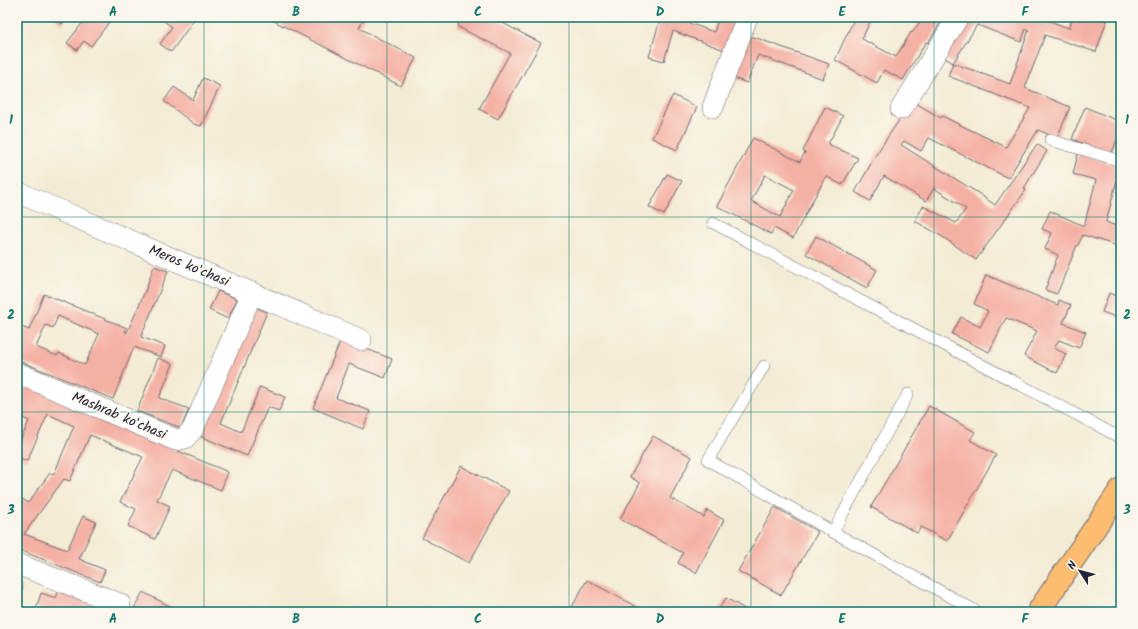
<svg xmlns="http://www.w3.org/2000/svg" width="1138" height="629" viewBox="0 0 1138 629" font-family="Kalam,sans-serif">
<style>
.building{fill:#f5b0a4;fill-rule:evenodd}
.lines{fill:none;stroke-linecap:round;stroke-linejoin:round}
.service-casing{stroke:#6b6971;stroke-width:12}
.minor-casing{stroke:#6b6971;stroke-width:22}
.primary-casing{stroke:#6b6971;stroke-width:24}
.service{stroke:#fff;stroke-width:11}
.minor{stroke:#fff;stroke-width:21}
.primary{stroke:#febc70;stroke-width:22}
.grid{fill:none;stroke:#0f766e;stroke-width:1;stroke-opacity:0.55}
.labels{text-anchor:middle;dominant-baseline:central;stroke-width:3;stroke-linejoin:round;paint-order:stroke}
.street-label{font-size:14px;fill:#22223b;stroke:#fbf7ec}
.neatline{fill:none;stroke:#0f766e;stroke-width:1.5}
.grid-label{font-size:13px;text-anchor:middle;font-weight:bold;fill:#0f766e}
</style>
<rect width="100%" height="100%" fill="#fbf7ec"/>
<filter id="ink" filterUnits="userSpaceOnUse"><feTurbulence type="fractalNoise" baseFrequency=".025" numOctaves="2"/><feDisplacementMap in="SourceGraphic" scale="8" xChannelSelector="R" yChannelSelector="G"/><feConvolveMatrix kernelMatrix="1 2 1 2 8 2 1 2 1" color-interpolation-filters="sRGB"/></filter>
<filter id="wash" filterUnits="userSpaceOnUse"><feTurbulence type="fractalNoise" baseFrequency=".012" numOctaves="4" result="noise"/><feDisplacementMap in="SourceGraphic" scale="16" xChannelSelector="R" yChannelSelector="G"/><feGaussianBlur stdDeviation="0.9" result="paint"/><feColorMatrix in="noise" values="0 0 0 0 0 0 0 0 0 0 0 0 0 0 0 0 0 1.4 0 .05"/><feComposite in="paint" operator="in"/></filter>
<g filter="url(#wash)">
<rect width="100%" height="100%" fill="#f3ecd5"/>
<g id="blocks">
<!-- building -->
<g class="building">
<path d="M53,17H67L62,24Z"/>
<path d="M87,17H113L91,46L84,41L77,50L67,43Z"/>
<path d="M162,17H196L171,52L160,44L172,27L161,19Z"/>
<path d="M266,17H365L359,28L416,58L401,86Z"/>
<path d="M460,17H491L541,43L498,119L479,109L510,53L458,27Z"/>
<path d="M644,17H672L714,32L719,17H740L727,51L673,31L664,61L649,57L659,23Z"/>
<path d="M855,17H872L862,39L896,57L911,32L912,33L923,17H944L928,43L926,42L903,80L884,70L877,83L835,60Z"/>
<path d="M961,17H1038L1069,28L1073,17H1108L1096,52L1045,35L1025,88L1070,107L1057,138L1038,130L1008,178L929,138L921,151L904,141L901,145L978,193L995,205L1037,144L1047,151L1024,188L1026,190L976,260L943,237L915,221L923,206L956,223L966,209L934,188L926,201L884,176L870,201L855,192L877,153L912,101L941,118L942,116L1006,147L1030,108L948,76L953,63L1010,84L1029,30L1026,29L1021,42L977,25L953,63L939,54Z"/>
<path d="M1112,17H1121V21Z"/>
<path d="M745,34L829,64L823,79L758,55L747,83L729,76Z"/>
<path d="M203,78L220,86L201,126L194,124L164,101L174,87L193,100Z"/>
<path d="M673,95L697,107L677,150L652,138Z"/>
<path d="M825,107L843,116L828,144L858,158L842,185L826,176L793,238L774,228L771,234L717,206L753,138L800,162L805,152L803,151ZM765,175L794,190L780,217L751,201Z"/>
<path d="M1085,107L1121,122V129L1111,155L1072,139Z"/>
<path d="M1078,154L1121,166V181L1117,180L1106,222L1121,228V247L1083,235L1078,245H1077L1057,294L1045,290L1058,255L1045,249L1052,233L1042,229L1050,211L1084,226L1096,180L1073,174Z"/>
<path d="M667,174L682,181L664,215L649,207Z"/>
<path d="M816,236L877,270L867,288L806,254Z"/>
<path d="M154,266L168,271L141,337L165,346L161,357L134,347L113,399L17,360V325L29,330L44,294L127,328L125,332L127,333L146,289ZM58,316L99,334L85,365L59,353L57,356L36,347L46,325L53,328Z"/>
<path d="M986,275L1058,305L1059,300L1071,305L1063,323L1086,332L1079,348L1059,340L1054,348L1066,354L1057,373L1024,356L1037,331L1006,318L989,352L952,334L961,317L980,327L988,311L974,304Z"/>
<path d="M218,291L237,299L228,319L209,310Z"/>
<path d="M1109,293L1121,298V319L1102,312Z"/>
<path d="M249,305L267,312L221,423L241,432L260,387L285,397L279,411L268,407L247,456L195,434Z"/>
<path d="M341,339L392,359L385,378L349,364L336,398L370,411L363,429L313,408Z"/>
<path d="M158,358L173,364L159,398L189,409L181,428L137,411Z"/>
<path d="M17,382L81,410L228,472L221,490L172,470L157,500L170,506L155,539L128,526L136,509L120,502L143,457L90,435L70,481L64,479L24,534L67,550L83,516L96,522L79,559L105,570L100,582L17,549V495L28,503L50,473L54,474L74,426L48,414L27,461L17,457V448L29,421L17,415Z"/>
<path d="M929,406L975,432L970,440L996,455L947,541L921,527L917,533L871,507Z"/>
<path d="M653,436L692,457L670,498L704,517L707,510L724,520L696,573L678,563L683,553L620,519L640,483L630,477Z"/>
<path d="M461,466L509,491L469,563L422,538Z"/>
<path d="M775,507L818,532L781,595L738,571Z"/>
<path d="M587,580L646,612H569Z"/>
<path d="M62,582L126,612H35L41,593L56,598Z"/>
<path d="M17,584L23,587L17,600Z"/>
<path d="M143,592L181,612H132Z"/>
<path d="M726,598L750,612H717Z"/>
</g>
</g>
</g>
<g filter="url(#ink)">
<use href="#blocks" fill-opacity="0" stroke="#6b6971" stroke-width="1"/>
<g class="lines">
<defs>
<g id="service">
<path d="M1050,140L1121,161"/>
<path d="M713,223L1121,438"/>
<path d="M764,366L708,460L833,532"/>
<path d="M908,394L833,532L978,612"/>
</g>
<g id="minor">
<path d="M713,107L747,17"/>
<path d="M901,109L958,17"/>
<path d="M17,192L361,340"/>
<path d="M17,373L176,440L185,438L193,429L252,293"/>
<path d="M17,564L120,604"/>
</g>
<path id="primary" d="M1038,612L1121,489"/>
</defs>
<!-- service casing -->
<use href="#service" class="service-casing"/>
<!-- minor casing -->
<use href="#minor" class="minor-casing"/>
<!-- primary casing -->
<use href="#primary" class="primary-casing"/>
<!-- service -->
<use href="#service" class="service"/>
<!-- minor -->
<use href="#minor" class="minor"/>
<!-- primary -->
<use href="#primary" class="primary"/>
</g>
</g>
<!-- grid -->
<path class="grid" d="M204,17V612M387,17V612M569,17V612M751,17V612M934,17V612M17,217H1121M17,412H1121"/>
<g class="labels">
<!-- street labels -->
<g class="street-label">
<text transform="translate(189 266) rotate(23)">Meros koʻchasi</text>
<text transform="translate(119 416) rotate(23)">Mashrab koʻchasi</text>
</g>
</g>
<!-- margin -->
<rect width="1138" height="629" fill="none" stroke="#fbf7ec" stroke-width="44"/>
<!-- north arrow -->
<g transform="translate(1080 571) rotate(306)" stroke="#fbf7ec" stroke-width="3" paint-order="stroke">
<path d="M0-3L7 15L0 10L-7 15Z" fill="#22223b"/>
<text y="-6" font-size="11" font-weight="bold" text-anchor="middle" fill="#22223b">N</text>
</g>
<rect x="22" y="22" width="1094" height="585" class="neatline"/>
<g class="grid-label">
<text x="113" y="16">A</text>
<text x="296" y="16">B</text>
<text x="478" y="16">C</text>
<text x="660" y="16">D</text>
<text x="842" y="16">E</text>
<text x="1025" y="16">F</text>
<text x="11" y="124">1</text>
<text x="1127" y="124">1</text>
<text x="11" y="319">2</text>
<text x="1127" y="319">2</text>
<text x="11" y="514">3</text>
<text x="1127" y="514">3</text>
<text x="113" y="623">A</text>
<text x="296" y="623">B</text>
<text x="478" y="623">C</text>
<text x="660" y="623">D</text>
<text x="842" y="623">E</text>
<text x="1025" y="623">F</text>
</g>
</svg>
